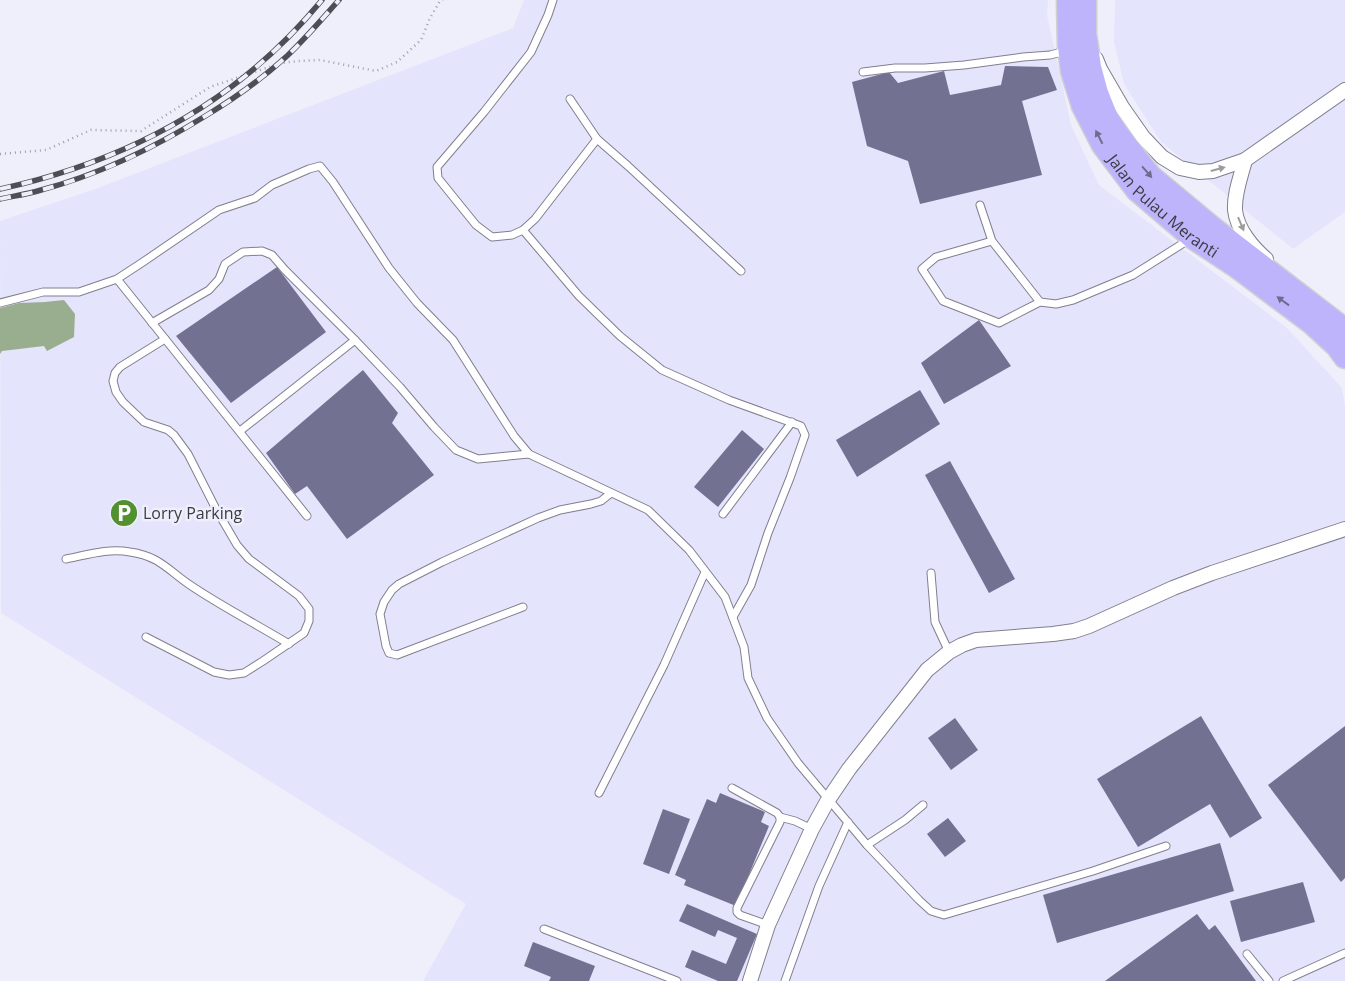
<svg xmlns="http://www.w3.org/2000/svg" width="1345" height="981" viewBox="0 0 1345 981" font-family="'Open Sans',sans-serif">
<style>
.built{fill:#e4e4fc}
.water{fill:#98ae8f}
.building{fill:#737192}
.lines{fill:none;stroke-linecap:round;stroke-linejoin:round}
.lane-casing{stroke:#807f8e;stroke-width:9}
.street-casing{stroke:#807f8e;stroke-width:16}
.primary-casing{stroke:#d0d0d2;stroke-width:25}
.path{stroke:#9f9faa;stroke-width:2.5;stroke-dasharray:1 4;stroke-linecap:butt}
.lane{stroke:#fff;stroke-width:7}
.street{stroke:#fff;stroke-width:14}
.primary{stroke:#bdb4fb;stroke-width:22}
.rail-casing{stroke:#4e4e55;stroke-width:5.5}
.rail{stroke:#efeffc;stroke-width:4;stroke-dasharray:11;stroke-linecap:butt}
.oneway{fill:#6f6b8c}
.oneway2{fill:#9d9da0}
.labels{text-anchor:middle;dominant-baseline:central;stroke-width:5;stroke-linejoin:round;paint-order:stroke}
.street-label{font-size:16px;fill:#3b3b42;stroke:#efeffc}
.poi-label{font-size:16px;fill:#3b3b42;stroke:#efeffc;text-anchor:start}
</style>
<rect width="100%" height="100%" fill="#efeffc"/>
<!-- built -->
<g class="built">
<path d="M524,0H1048L1047,15L1071,125L1099,185L1287,328L1342,388L1345,405V981H423L466,904L1,613L0,221L98,188L513,28Z"/>
<path d="M1115,0H1345V212L1293,249L1161,142L1124,84L1114,42Z"/>
</g>
<!-- water -->
<path class="water" d="M64,300L75,314L74,337L47,351L44,346L2,351L0,354V308L19,303L45,302Z"/>
<!-- building -->
<g class="building">
<path d="M1005,66L1048,67L1057,90L1022,101L1042,175L920,204L908,161L867,146L852,82L889,72L898,83L944,71L950,95L1001,85Z"/>
<path d="M277,267L326,332L231,403L176,336Z"/>
<path d="M979,320L1011,366L944,404L921,363Z"/>
<path d="M363,370L398,413L392,423L434,475L347,539L307,486L295,494L266,453Z"/>
<path d="M920,390L940,424L857,477L836,440Z"/>
<path d="M742,430L764,449L718,507L694,487Z"/>
<path d="M950,461L1015,579L989,593L925,475Z"/>
<path d="M1201,716L1262,818L1230,838L1210,804L1138,847L1097,779Z"/>
<path d="M955,718L978,750L951,770L928,738Z"/>
<path d="M1345,726V878L1341,882L1268,785Z"/>
<path d="M720,793L765,812L761,822L769,826L736,906L684,885L686,880L675,875L707,799L716,803Z"/>
<path d="M663,809L690,819L669,874L643,864Z"/>
<path d="M948,818L966,841L945,857L927,834Z"/>
<path d="M1220,843L1234,891L1057,943L1043,895Z"/>
<path d="M1303,882L1315,922L1241,942L1230,901Z"/>
<path d="M687,904L757,934L737,981H718L685,967L692,950L726,964L737,938L718,930L715,937L679,921Z"/>
<path d="M1197,914L1209,930L1215,925L1256,981H1105Z"/>
<path d="M533,942L595,966L589,981H549L551,977L524,966Z"/>
</g>
<g class="lines">
<defs>
<g id="lane">
<path d="M553,0L548,15L531,52L484,112L437,167L438,178L476,225L492,237L512,235L523,230L579,296L620,336L662,370L729,400L801,426L805,435L790,478L768,533L751,585L733,617"/>
<path d="M863,72L895,68H925L964,65L1023,57L1050,55L1058,53L1066,49"/>
<path d="M570,99L597,139L628,166L741,271"/>
<path d="M980,205L992,241L1040,302L1056,304L1073,300L1133,275L1190,239"/>
<path d="M523,230L535,219L597,139"/>
<path d="M992,241L936,257L922,269L943,301L999,323L1040,302"/>
<path d="M117,279L143,262L219,210L255,198L272,185L309,169L320,166L333,182L389,268L417,303L453,340L514,436L529,454L648,510L689,550L725,597L744,647L748,678L767,718L798,763L867,845L919,900L931,911L944,915L1093,871L1166,846"/>
<path d="M0,303L43,292H79L117,279L307,516"/>
<path d="M152,323L209,290L219,279L225,264L243,252L262,251L272,255L285,270L355,340L400,387L434,427L456,450L478,459L529,454"/>
<path d="M240,431L355,340"/>
<path d="M723,514L792,422"/>
<path d="M66,559C87,555 108,548 130,552C159,556 168,570 190,585C221,606 256,624 289,644"/>
<path d="M931,573L935,622L949,652"/>
<path d="M523,607L397,655L389,653L386,646L380,614L384,602L392,590L399,584L442,562L538,518L560,510L591,504L601,501L611,493"/>
<path d="M146,637L214,672L229,675L244,673L263,661L304,633L309,621V609L299,596L249,559L237,545L216,509L188,454L174,435L168,430L144,422L123,402L116,392L113,381L115,373L120,367L165,339"/>
<path d="M732,788L777,813L780,817V822L737,908V912L740,915L768,925"/>
<path d="M599,793L664,665L705,572"/>
<path d="M780,817L795,821L812,829"/>
<path d="M867,845L905,820L923,805"/>
<path d="M544,929L677,981"/>
<path d="M1247,954L1269,981"/>
<path d="M785,981L819,886L848,822"/>
<path d="M1283,981L1345,953"/>
</g>
<g id="street">
<path d="M1096,59L1100,69L1122,107L1143,137L1162,157L1180,168L1199,172L1213,171L1245,160L1345,90"/>
<path d="M1245,160C1241,176 1234,194 1235,210C1237,229 1252,247 1266,259"/>
<path d="M750,981L768,925L812,829L828,800L849,769L927,670L949,652L962,645L976,640L1053,634L1074,631L1089,626L1173,588L1212,573L1345,529"/>
</g>
<g id="primary">
<path id="s1" d="M1068,0L1069,47L1072,71L1083,106L1103,145L1137,190L1192,237L1236,266L1312,323L1337,346L1345,357"/>
<path d="M1085,0V34L1090,67L1097,93L1107,118L1119,136L1150,176L1215,230L1345,330"/>
</g>
</defs>
<!-- lane casing -->
<use href="#lane" class="lane-casing"/>
<!-- street casing -->
<use href="#street" class="street-casing"/>
<!-- primary casing -->
<use href="#primary" class="primary-casing"/>
<!-- path -->
<path class="path" d="M0,154L46,150L91,130L141,131L210,87L281,63L298,61L320,60L376,71L397,62L421,40L430,18L440,1L443,0"/>
<!-- lane -->
<use href="#lane" class="lane"/>
<!-- street -->
<use href="#street" class="street"/>
<!-- primary -->
<use href="#primary" class="primary"/>
<defs>
<g id="rail">
<path d="M0,189C128,161 238,102 322,0"/>
<path d="M0,199C14,196 28,194 41,190C101,174 154,148 207,115C235,98 263,78 287,56C306,38 322,19 339,0"/>
</g>
</defs>
<!-- rail casing -->
<use href="#rail" class="rail-casing"/>
<!-- rail -->
<use href="#rail" class="rail"/>
</g>
<!-- one-way arrows -->
<defs><path id="oneway-solid" d="M-6-.8H1V-3.2L6.5 0L1 3.2V.8H-6Z" transform="scale(1.25)"/></defs>
<g class="oneway">
<use href="#oneway-solid" transform="translate(1099 137) rotate(-117)"/>
<use href="#oneway-solid" transform="translate(1147 172) rotate(49)"/>
<use href="#oneway-solid" transform="translate(1283 301) rotate(-144)"/>
</g>
<g class="oneway2">
<use href="#oneway-solid" transform="translate(1218 169) rotate(-15)"/>
<use href="#oneway-solid" transform="translate(1241 224) rotate(67)"/>
</g>
<!-- icons -->
<defs>
<symbol id="parking-disc" viewBox="-11 -11 22 22"><circle r="9.5" fill="#539030" stroke="#efeffc"/><path d="M-3.5-5.5H1a3.5 3.5 0 0 1 0 7H-1V5.5H-3.5ZM-1-3.4V-.6H.8a1.4 1.4 0 0 0 0-2.8Z" fill="#fff"/></symbol>
</defs>
<g fill-rule="evenodd">
<use href="#parking-disc" x="108" y="497" width="32" height="32"/>
</g>
<g class="labels">
<!-- street labels -->
<g class="street-label">
<text stroke="none"><textPath href="#s1" startOffset="238">Jalan Pulau Meranti</textPath></text>
</g>
<!-- poi labels -->
<g class="poi-label">
<text x="143" y="513">Lorry Parking</text>
</g>
</g>
</svg>
